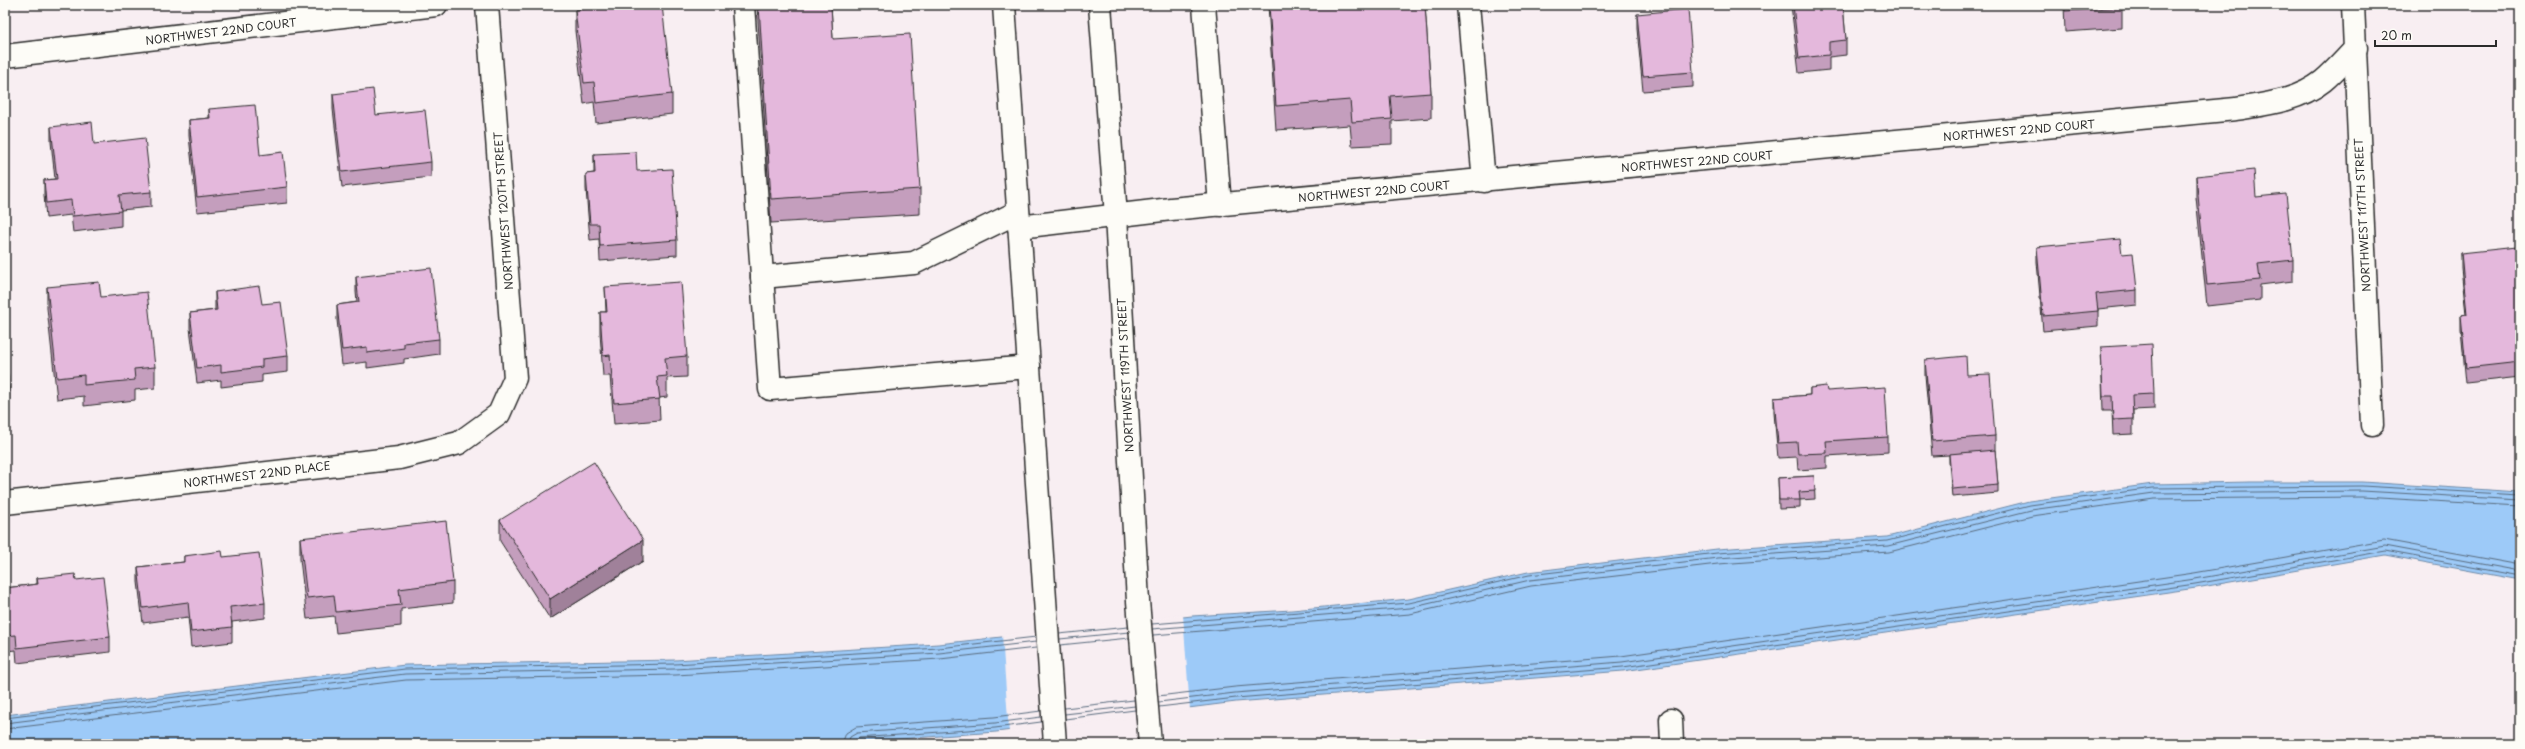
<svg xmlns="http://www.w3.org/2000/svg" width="2525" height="749" viewBox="0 0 2525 749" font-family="'Playpen Sans',sans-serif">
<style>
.water{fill:#9dcaf8;stroke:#6f8aa6}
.pier{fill:#f8eef2}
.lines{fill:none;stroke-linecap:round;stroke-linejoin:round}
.shore{stroke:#596b7d;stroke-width:1}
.minor-casing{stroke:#2b2b2b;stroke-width:25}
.highway-casing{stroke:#2b2b2b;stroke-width:25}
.minor{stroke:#fdfcf7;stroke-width:22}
.highway{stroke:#fdfcf7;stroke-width:22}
.wall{fill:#c49ebd;stroke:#2b2b2b}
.shaded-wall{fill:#a0819a;stroke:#2b2b2b}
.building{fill:#e4b8dc;stroke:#2b2b2b}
.labels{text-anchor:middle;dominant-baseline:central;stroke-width:4;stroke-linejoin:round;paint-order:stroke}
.street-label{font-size:11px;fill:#2b2b2b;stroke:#fdfcf7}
</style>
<rect width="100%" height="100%" fill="#f8eef2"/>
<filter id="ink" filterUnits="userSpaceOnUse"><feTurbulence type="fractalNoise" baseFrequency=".025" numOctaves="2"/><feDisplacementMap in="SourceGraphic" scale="8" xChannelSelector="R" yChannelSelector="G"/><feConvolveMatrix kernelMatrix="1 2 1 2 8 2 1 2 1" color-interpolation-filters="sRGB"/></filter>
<g filter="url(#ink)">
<!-- water -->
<path class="water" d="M2250,482H2362L2520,492V580L2385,555L2196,588L1623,671L1236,702L996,732L830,744H5V715L405,665L675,660L938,644L1192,616L1292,610L1409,599L1528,572L1717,549L1887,537L2029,501L2153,484Z"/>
<!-- pier -->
<path class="pier" d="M1183,615L1190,710L1009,733L1002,635Z"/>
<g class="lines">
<!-- shore -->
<g class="shore">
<path d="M1152,624L1409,603L1529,575L1717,553L1887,541L2030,505L2153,488L2362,486L2520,495"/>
<path d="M1152,629L1410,608L1530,580L1718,558L1888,546L2031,510L2154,493L2362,491L2520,500"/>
<path d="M1059,634L1128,627"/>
<path d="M1153,635L1410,614L1531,586L1718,564L1889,552L2032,516L2154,499L2362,497L2520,506"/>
<path d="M1060,639L1129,632"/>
<path d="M1060,645L1129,638"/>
<path d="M1158,696L1235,687L1621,656L2194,573L2384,540L2520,565"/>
<path d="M1159,702L1235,693L1622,662L2195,579L2385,546L2520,571"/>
<path d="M1159,707L1236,698L1623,667L2195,584L2385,551L2520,576"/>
<path d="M1065,708L1134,700"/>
<path d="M1065,714L1135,706"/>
<path d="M5,718L405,669L675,664L939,648L1036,637"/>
<path d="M1065,719L1135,710"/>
<path d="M5,723L405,674L675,669L939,653L1036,642"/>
<path d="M5,729L406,680L676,675L940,659L1036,648"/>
<path d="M842,744L846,733L856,727L994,717L1041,711"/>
<path d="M848,744L850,737L857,733L995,723L1041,717"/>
<path d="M853,744L858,738L995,728L1041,722"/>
</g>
<defs>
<g id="minor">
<path d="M743,5L770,389L1029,367"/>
<path d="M1204,5L1220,205"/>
<path d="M1468,5L1484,181"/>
<path d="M2353,5L2372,425"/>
<path d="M5,56L436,5"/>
<path d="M1019,227L1171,209L2236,109C2266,104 2298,101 2323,81C2335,71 2345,59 2356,48"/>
<path d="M762,277L914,263L1018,212"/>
<path d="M5,503L399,458L459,443L499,414L515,378L487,5"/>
<path d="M1671,720L1672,744"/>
</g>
<g id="highway">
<path d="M1004,5L1055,744"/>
<path d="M1100,5L1116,216L1138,601L1150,744"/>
</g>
</defs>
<!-- minor casing -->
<use href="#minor" class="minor-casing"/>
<!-- highway casing -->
<use href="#highway" class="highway-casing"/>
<!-- minor -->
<use href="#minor" class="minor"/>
<!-- highway -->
<use href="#highway" class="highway"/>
</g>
<!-- wall -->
<g class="wall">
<path d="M757,5H831L833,39L920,189V214L771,223Z"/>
<path d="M1268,5H1425L1431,93V118L1392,121V144L1352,146L1350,125L1276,130Z"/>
<path d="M1791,5H1843L1846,40V55L1829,57V70L1799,73Z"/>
<path d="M1909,5H1960L1910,9Z"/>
<path d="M2064,5H2122V28L2065,32Z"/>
<path d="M2180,5H2194L2180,7Z"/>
<path d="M2238,5H2274L2238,9Z"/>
<path d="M575,10L672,94V114L596,123L594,102L584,104L575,31Z"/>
<path d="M1637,14L1693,72V87L1643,91L1637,29Z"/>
<path d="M333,94L376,115L431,162V177L342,187L333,109Z"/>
<path d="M209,109L260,155L287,187V203L197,212L189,136V120L209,118Z"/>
<path d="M51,127L94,144L151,192V207L121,210V226L73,232L71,215L46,218L44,195V180L55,179L51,142Z"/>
<path d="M594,154L637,171L677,240V255L600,261L599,239L590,240L586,189V174L594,173Z"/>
<path d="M2196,176L2256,197L2293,260V281L2260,285V300L2207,306L2196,197Z"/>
<path d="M2037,247L2122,254L2137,290V305L2098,309V326L2043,331L2037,262Z"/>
<path d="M2461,253L2520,274V377L2466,383L2461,330V315L2466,314L2461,268Z"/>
<path d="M356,277L439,339V354L404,359V363L367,368V362L342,365L337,320V305L357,302L356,292Z"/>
<path d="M47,287L101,297L155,367V388L135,390V400L84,406V396L57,399L47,308Z"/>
<path d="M605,287L687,356V377L667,378V397L659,398L660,420L614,424L610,376H603L600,333V312H606Z"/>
<path d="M215,292L262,304L288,356V372L262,375V382L221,387V380L197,383L190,328V313L215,310Z"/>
<path d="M5,345L9,389V404H5Z"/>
<path d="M2101,347L2154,394V409L2133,410V434L2113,435L2112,411H2103Z"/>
<path d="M1925,360L1967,375L1995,436V451L1998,485V493L1952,497L1949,462V455L1932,456L1925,375Z"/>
<path d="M1810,388L1827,391L1888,437V452L1827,456V468L1798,470L1797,457L1778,458L1774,413V398L1810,395Z"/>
<path d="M1814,476L1815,499L1800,500V508L1779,509L1778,478Z"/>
<path d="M500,520L643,561L550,619L500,541Z"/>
<path d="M300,538L453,582V603L401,609V626L336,633L334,616L307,619L300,559Z"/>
<path d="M184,556L223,557L265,603V618L232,622V642L191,647L188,617L143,623L138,582V567L184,562Z"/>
<path d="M37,578L76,580L110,637V652L17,663L16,650L5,651V588L37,584Z"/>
</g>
<!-- shaded-wall -->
<path class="shaded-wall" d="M643,540V561L550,619V599Z"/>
<!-- building -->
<g class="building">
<path d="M619,5H662L672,94L596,103L594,82L584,83L575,10Z"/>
<path d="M759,5H831L833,39L910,34L920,189L771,199Z"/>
<path d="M1269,5H1425L1431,93L1390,96L1392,119L1352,122L1350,100L1276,106Z"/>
<path d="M1793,5H1843L1846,40L1829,42V55L1799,58Z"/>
<path d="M2065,5H2122V7L2065,11Z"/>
<path d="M1688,9L1693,72L1643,76L1637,14Z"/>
<path d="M373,89L376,115L425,110L431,162L342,172L333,94Z"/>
<path d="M255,105L260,155L283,152L287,187L197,197L189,120L210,118L209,109Z"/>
<path d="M92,122L94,144L145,138L151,192L119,195L121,211L73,216L71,200L46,203L44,180L57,179L51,127Z"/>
<path d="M636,152L637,171L672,169L677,240L600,246L599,224H590L586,174L595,173L594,154Z"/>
<path d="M2254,170L2256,197L2286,194L2293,260L2258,264L2260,280L2207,285L2196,176Z"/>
<path d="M2120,239L2122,254L2133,253L2137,290L2096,294L2098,311L2043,316L2037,247Z"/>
<path d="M2517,247L2520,274V362L2466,368L2461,315L2467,314L2461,253Z"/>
<path d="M431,268L439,339L404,343V348L367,353V347L342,350L337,305L359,302L356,277Z"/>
<path d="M99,282L101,297L147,292L155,367L134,369L135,380L84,385V375L57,378L47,287Z"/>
<path d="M681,282L687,356L665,358L667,376L657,377L660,399L614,403L610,355L603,356L600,312H607L605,287Z"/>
<path d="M259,286L262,304L281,302L288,356L262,359V367L221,372V365L197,368L190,313L217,310L215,292Z"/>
<path d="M2152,344L2154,394L2132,395L2133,419L2113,420L2112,396H2103L2101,347Z"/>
<path d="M5,345L9,389H5Z"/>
<path d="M1966,356L1967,375L1990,374L1995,436L1932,441L1925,360Z"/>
<path d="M1826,386L1827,391L1885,387L1888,437L1826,441L1827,453L1798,454L1797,442L1778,443L1774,398L1810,395V388Z"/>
<path d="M1995,450L1998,485L1952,489L1949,454Z"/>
<path d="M594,462L643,540L550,599L500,520Z"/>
<path d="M1814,476L1815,491L1799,492L1800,500H1779L1778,478Z"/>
<path d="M446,521L453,582L399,589L401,605L336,612L334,595L307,598L300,538Z"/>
<path d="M222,551L223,557L259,553L265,603L230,607L232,627L191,632L188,602L143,608L138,567L184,562V556Z"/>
<path d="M75,574L76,580L103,577L110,637L17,648L16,635L5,636V588L38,584L37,578Z"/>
</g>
</g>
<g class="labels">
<!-- street labels -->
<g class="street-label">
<text transform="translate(221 31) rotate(-7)">NORTHWEST 22ND COURT</text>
<text transform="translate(2019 130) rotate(-5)">NORTHWEST 22ND COURT</text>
<text transform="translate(1697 161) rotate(-5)">NORTHWEST 22ND COURT</text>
<text transform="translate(1374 191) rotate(-5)">NORTHWEST 22ND COURT</text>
<text transform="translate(503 211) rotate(-94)">NORTHWEST 120TH STREET</text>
<text transform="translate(2362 215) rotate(-93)">NORTHWEST 117TH STREET</text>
<text transform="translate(1125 375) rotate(-93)">NORTHWEST 119TH STREET</text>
<text transform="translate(257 474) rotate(-7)">NORTHWEST 22ND PLACE</text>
</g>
</g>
<!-- margin -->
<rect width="2525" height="749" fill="none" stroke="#fdfcf7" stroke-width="20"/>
<rect x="10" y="10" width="2505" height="729" fill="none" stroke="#2b2b2b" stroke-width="1.5" filter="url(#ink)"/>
<!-- scale -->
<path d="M2375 40v6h121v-6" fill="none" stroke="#2b2b2b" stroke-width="2"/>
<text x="2381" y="40" font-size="12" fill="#2b2b2b" stroke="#fdfcf7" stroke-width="3" paint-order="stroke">20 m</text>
</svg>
